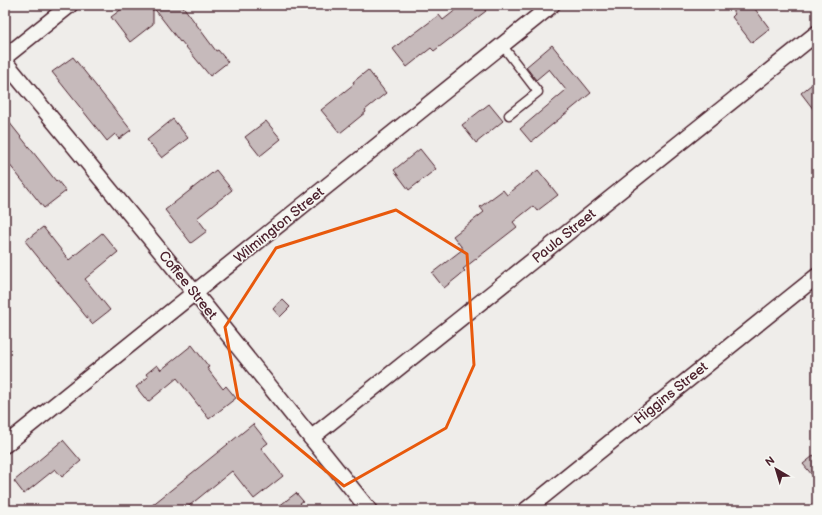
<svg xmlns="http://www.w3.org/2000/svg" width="822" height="515" viewBox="0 0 822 515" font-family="'Balsamiq Sans',sans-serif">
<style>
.building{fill:#c6babb;stroke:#4a1f2b}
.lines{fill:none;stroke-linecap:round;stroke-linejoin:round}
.lane-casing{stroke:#4a1f2b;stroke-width:11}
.street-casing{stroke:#4a1f2b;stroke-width:18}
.lane{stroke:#f6f6f2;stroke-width:8}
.street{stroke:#f6f6f2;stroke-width:15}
.marked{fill:none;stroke:#e8590c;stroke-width:3;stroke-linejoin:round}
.labels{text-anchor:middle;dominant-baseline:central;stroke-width:3;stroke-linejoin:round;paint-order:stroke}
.street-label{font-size:14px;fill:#4a1f2b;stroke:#f6f6f2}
</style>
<rect width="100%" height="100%" fill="#efedea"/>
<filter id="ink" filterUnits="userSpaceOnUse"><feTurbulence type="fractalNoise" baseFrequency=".025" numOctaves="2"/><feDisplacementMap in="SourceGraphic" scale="8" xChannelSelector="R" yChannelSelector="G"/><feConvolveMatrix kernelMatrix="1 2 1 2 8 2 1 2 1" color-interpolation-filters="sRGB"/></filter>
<g filter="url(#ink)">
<!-- building -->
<g class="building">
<path d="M127,5H182L216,51L218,50L228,62L210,76L181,41L180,42L153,7V24L130,42L111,17Z"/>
<path d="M462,5H481L486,11L434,51L431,48L407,67L393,49L410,35L411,36L439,15L443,20Z"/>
<path d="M728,5H752L770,29L752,43L732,17L735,14Z"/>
<path d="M552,45L591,93L531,142L520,129L566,90L549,69L536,80L526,67Z"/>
<path d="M73,57L131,130L119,139L115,134L107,141L52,72Z"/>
<path d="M368,70L386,93L365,110L366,112L340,133L321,110L354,84L353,82Z"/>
<path d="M817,80V114L801,93Z"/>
<path d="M489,104L503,121L476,143L462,125Z"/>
<path d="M5,117L56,181L57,180L66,191L44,208L5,159Z"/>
<path d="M173,119L188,138L162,158L147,140Z"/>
<path d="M266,121L281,139L260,156L245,137Z"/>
<path d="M420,149L436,169L409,190L394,170Z"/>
<path d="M216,170L232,190L197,218L207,231L191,243L165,210Z"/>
<path d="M538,170L558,195L537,211L533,206L513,222L517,227L463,269L465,271L444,288L432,273L463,249L453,236L484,212L480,207L503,190L507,195Z"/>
<path d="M43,227L69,260L102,233L118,252L85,279L110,310L92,324L25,241Z"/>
<path d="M282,299L290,307L280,317L273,309Z"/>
<path d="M192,345L209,367L207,368L223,389L226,386L236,398L209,419L177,378L148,402L136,387L148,377L146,374L157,365L161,370Z"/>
<path d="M253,424L268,443L261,448L283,476L254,499L232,471L184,510H146Z"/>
<path d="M63,440L81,461L62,477L55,469L24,494L14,481Z"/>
<path d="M817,453V481L803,464Z"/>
<path d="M296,493L303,501L300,503L305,510H274Z"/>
</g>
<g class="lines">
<defs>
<path id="lane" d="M502,45L538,92L509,115"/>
<g id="street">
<path d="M5,57L70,5"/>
<path d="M5,62L194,292L369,510"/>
<path d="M311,438L817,33"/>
<path d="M5,445L552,5"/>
<path d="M526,510L817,276"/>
</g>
</defs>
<!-- lane casing -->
<use href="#lane" class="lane-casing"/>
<!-- street casing -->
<use href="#street" class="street-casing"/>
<!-- lane -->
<use href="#lane" class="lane"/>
<!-- street -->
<use href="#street" class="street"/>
</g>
</g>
<!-- marked area -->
<path class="marked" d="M396,210L467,254L474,365L446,428L344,486L238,398L225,327L276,248Z"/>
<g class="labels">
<!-- street labels -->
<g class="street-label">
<text transform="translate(279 225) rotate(-39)">Wilmington Street</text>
<text transform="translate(564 236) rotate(-39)">Paula Street</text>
<text transform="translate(188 285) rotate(51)">Coffee Street</text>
<text transform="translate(671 393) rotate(-39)">Higgins Street</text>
</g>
</g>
<!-- margin -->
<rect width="822" height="515" fill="none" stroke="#f6f6f2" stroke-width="20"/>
<rect x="10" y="10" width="802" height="495" fill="none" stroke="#4a1f2b" stroke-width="1.5" filter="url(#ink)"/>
<!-- north arrow -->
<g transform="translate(776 469) rotate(322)" stroke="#f6f6f2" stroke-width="3" paint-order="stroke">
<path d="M0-3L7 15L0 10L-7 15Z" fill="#4a1f2b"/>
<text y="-6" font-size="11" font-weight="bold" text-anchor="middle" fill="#4a1f2b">N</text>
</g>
</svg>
